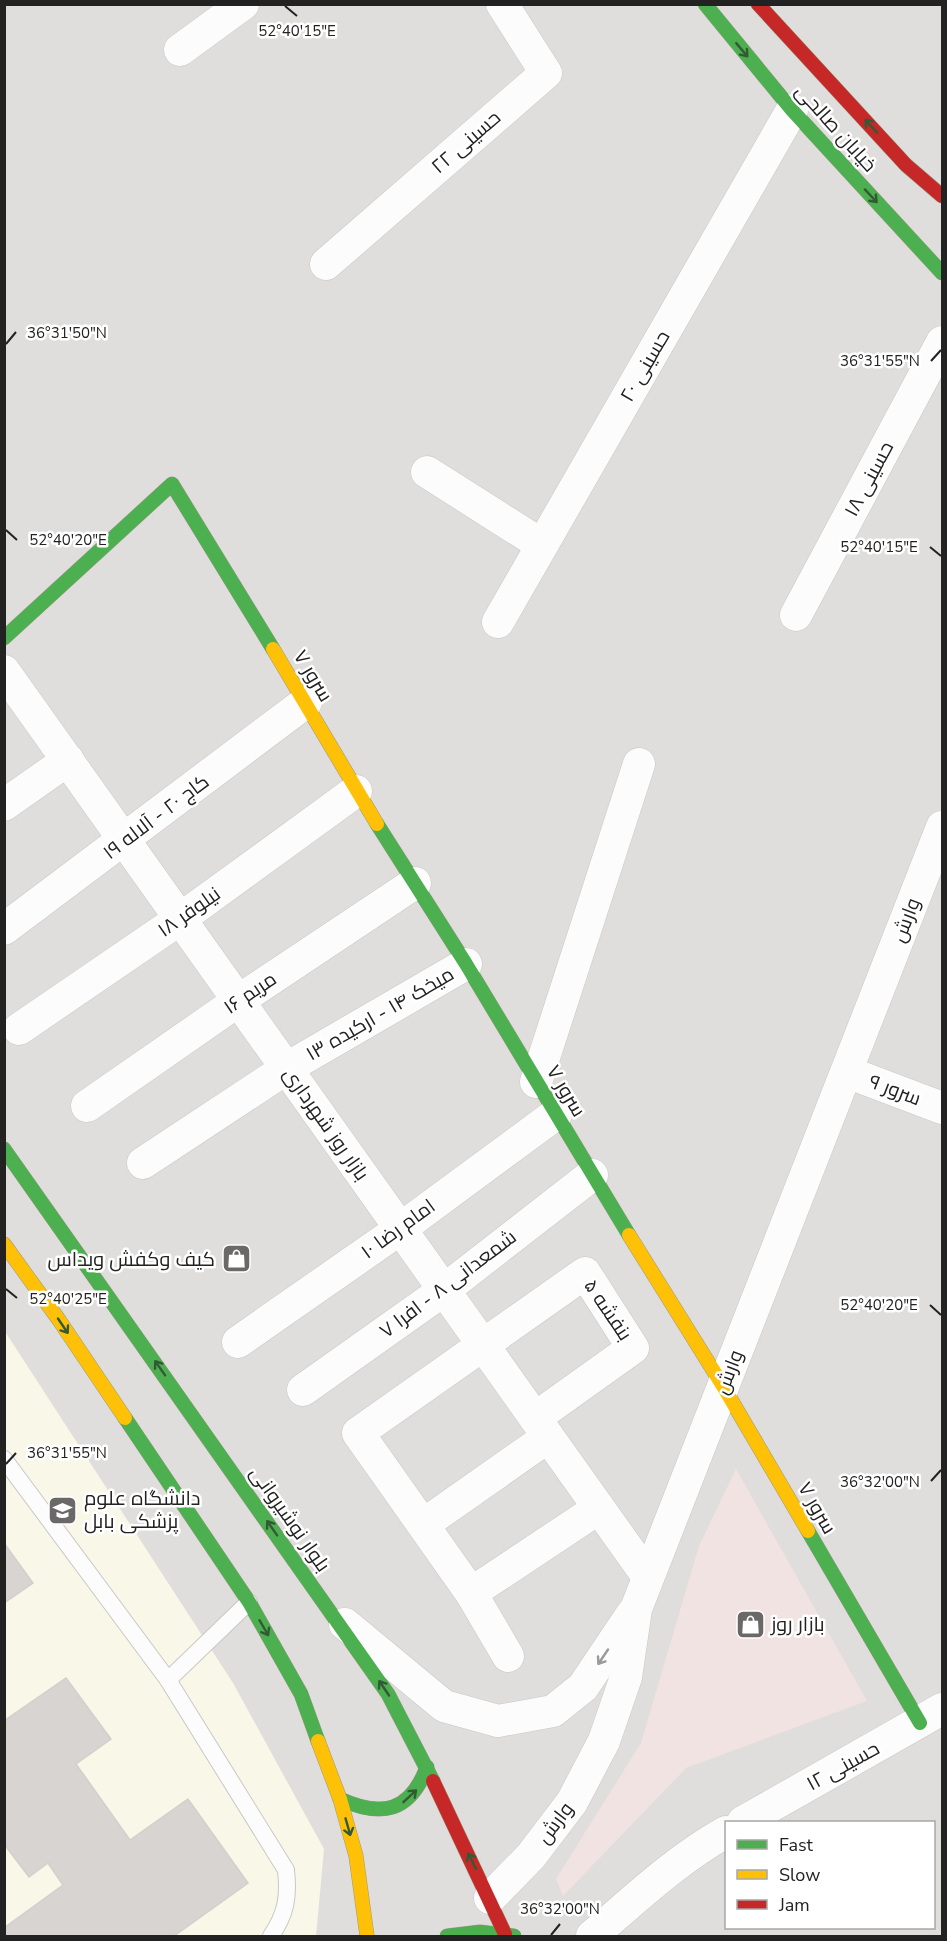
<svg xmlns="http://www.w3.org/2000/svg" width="947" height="1941" viewBox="0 0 947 1941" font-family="'Nunito Sans',Cairo,sans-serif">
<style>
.residential{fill:#dfdedc;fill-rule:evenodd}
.commercial{fill:#f1e3e1}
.education{fill:#f8f7e8}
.building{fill:#d7d4d2;stroke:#d3d0cc;stroke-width:1.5}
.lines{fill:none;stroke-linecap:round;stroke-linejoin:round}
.lane-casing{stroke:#c9c8c7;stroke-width:18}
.street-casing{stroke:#c9c8c7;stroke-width:33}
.fast-casing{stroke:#999a82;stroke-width:15}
.slow-casing{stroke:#999a82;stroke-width:15}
.jam-casing{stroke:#999a82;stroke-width:15}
.lane{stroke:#fdfcfc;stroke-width:16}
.street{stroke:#fdfcfc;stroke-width:32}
.fast{stroke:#4caf50;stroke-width:14}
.slow{stroke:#ffc107;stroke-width:14}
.jam{stroke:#c62828;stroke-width:14}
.oneway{stroke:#335a34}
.oneway2{stroke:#9a9a9a}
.ticks{fill:none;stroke:#222;stroke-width:2}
.labels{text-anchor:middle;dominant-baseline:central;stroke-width:5;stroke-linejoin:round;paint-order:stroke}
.street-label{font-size:20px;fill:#222;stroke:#fff}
.poi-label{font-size:20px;fill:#222;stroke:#fff;text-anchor:start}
.ticks-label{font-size:15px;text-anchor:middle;fill:#222;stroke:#fff;stroke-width:5;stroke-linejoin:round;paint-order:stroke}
</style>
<rect width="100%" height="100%" fill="#f0eeeb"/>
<!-- residential -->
<path class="residential" d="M5,5H942V1936H5ZM726,1822H934V1928H726Z"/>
<!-- commercial -->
<path class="commercial" d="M736,1469L867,1701L686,1768L563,1896L556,1879L641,1743L699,1546Z"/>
<!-- education -->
<path class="education" d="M4,1330L233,1683L324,1849L316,1936H5Z"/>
<!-- building -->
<g class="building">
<path d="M4,1543L33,1583L4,1603Z"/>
<path d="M66,1678L111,1739L76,1764L130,1840L188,1799L248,1883L174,1936H4V1928L63,1885L48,1863L29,1877L4,1844V1721Z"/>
</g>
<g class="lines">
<defs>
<g id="lane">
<path d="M4,1459L168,1680L249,1602"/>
<path d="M168,1680L286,1870C289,1897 286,1914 271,1936"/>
</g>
<g id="street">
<path d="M180,50L243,4"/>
<path d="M326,264L546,73L502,4"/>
<path d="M427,472L542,545"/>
<path d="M796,615L942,342"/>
<path d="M498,622L792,110"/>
<path d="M4,671L648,1577"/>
<path d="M4,805L68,760"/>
<path d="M4,929L306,702"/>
<path d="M19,1029L180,919L356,791"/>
<path d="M847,1072L942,1108"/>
<path d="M536,1082L639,764"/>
<path d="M87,1106L238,1001L415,883"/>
<path d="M143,1163L287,1068L466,964"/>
<path d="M238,1342L400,1229L556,1114"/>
<path d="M303,1390L444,1290L592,1175"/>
<path d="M424,1524L548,1437"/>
<path d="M471,1593L599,1508"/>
<path d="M345,1624L444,1706L498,1721L553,1711L583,1687L632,1614"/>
<path d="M508,1656L471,1593L358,1433L585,1273L633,1348L535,1418"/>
<path d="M743,1822L942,1709"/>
<path d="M490,1898L531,1856L572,1802L604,1741L626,1677L636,1609L942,827"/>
<path d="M592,1936C635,1899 676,1860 726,1832"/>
</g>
<g id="fast">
<path d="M705,4L792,110L942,273"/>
<path d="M4,638L172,484L273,649"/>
<path d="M377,824L466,964L629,1235"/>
<path d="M4,1149L388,1694L433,1781"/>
<path d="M125,1418L249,1602L301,1694L318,1741"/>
<path d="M808,1531L920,1723"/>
<path d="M340,1799C382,1818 410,1812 427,1767"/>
<path d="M447,1936L480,1932L514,1936"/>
</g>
<g id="slow">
<path d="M273,649L377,824"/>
<path d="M629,1235L723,1386L808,1531"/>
<path d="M4,1244L59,1320L125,1418"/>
<path d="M318,1741L340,1799L356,1856L367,1936"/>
</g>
<g id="jam">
<path d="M758,4L906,165L942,196"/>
<path d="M433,1781L505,1934"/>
</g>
</defs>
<!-- lane casing -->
<use href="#lane" class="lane-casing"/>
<!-- street casing -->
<use href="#street" class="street-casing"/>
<!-- fast casing -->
<use href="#fast" class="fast-casing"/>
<!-- slow casing -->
<use href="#slow" class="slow-casing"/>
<!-- jam casing -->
<use href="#jam" class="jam-casing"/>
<!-- lane -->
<use href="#lane" class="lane"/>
<!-- street -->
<use href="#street" class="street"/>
<!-- fast -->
<use href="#fast" class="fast"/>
<!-- slow -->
<use href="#slow" class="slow"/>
<!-- jam -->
<use href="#jam" class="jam"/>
</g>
<!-- one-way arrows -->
<defs><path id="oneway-shaft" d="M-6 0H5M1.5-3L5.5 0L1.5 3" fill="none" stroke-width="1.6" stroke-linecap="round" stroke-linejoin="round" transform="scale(1.5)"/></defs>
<g class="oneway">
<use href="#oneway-shaft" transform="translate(742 50) rotate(50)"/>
<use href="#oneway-shaft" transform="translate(871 126) rotate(-133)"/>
<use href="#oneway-shaft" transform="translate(871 196) rotate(47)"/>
<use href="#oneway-shaft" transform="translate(63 1326) rotate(56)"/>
<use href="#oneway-shaft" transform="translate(160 1368) rotate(-125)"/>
<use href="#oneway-shaft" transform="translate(272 1528) rotate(-125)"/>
<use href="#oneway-shaft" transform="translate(264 1628) rotate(60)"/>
<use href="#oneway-shaft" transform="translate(384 1688) rotate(-124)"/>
<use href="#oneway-shaft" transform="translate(410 1796) rotate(-43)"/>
<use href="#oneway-shaft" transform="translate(348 1827) rotate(74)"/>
<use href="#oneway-shaft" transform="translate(472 1861) rotate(-116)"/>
</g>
<use class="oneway2" href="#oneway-shaft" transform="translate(603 1657) rotate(124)"/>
<!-- ticks -->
<path class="ticks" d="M285,6L297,16M6,344L16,332M931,361L941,350M6,530L17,540M930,547L941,556M6,1289L17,1298M930,1305L941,1315M6,1464L16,1453M931,1481L941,1470M551,1935L560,1924"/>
<!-- icons -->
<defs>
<symbol id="shop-square" viewBox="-11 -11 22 22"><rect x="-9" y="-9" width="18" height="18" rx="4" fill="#6a6968" stroke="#fff"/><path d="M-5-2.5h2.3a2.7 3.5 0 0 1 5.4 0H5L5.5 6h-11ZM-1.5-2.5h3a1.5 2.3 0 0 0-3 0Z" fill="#fff"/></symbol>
<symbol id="university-square" viewBox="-11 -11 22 22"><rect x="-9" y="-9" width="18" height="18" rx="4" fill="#6a6968" stroke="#fff"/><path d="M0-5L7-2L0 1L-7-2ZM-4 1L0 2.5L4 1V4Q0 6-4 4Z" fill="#fff"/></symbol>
</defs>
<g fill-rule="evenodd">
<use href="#shop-square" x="220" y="1242" width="33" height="33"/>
<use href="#university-square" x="46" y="1494" width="33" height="33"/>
<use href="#shop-square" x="734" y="1608" width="33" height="33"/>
</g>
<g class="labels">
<!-- street labels -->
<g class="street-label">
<text transform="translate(836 128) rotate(48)">خيابان صالحی</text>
<text transform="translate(466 142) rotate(-41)">حسینی ۲۲</text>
<text transform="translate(645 366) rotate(-60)">حسینی ٢٠</text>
<text transform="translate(869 479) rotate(-62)">حسینی ۱۸</text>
<text transform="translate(313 676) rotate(59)">سرور ۷</text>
<text transform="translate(156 817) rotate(-37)">کاج ۲۰ - آلاله ۱۹</text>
<text transform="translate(189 912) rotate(-35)">نیلوفر ۱۸</text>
<text transform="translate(906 920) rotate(-69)">وارش</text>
<text transform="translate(250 993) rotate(-34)">مریم ۱۶</text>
<text transform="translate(380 1014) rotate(-30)">میخک ۱۴ - ارکیده ۱۳</text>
<text transform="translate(895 1090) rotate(21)">سرور ۹</text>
<text transform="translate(566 1091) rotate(59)">سرور ۷</text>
<text transform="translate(326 1124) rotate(55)">بازار روز شهرداری</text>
<text transform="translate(398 1229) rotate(-36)">امام رضا ۱۰</text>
<text transform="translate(448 1284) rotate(-37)">شمعدانی ۸ - افرا ۷</text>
<text transform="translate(608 1310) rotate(56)">بنفشه ۵</text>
<text transform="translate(729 1372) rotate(-69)">وارش</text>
<text transform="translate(817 1508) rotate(60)">سرور ۷</text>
<text transform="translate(290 1519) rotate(55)">بلوار نوشیروانی</text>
<text transform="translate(843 1766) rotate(-29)">حسینی ۱۲</text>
<text transform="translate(555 1823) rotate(-53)">وارش</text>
</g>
<!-- poi labels -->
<g class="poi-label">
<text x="215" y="1259" text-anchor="end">کیف و‌کفش ویداس</text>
<text x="84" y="1498">دانشگاه علوم<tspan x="84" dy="23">پزشکی بابل</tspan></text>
<text x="771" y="1624">بازار روز</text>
</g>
</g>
<g class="ticks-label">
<text x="297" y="36">52°40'15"E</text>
<text x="67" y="338">36°31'50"N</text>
<text x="880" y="366">36°31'55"N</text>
<text x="68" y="545">52°40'20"E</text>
<text x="879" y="552">52°40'15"E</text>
<text x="68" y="1304">52°40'25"E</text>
<text x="879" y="1310">52°40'20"E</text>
<text x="67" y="1458">36°31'55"N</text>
<text x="880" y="1487">36°32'00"N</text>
<text x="560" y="1914">36°32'00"N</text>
</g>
<!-- border -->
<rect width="947" height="1941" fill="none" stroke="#222222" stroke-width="12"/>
<!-- legend -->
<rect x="725" y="1821" width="210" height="108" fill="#ffffff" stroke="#a7a7a7" stroke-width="1.5"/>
<rect x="737" y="1840" width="30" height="9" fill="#4caf50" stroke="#a7a7a7" stroke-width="1.5"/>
<text x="779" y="1851" font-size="18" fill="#222222">Fast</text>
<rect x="737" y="1870" width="30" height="9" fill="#ffc107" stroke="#a7a7a7" stroke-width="1.5"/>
<text x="779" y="1881" font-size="18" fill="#222222">Slow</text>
<rect x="737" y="1900" width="30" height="9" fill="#c62828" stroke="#a7a7a7" stroke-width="1.5"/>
<text x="779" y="1911" font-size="18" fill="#222222">Jam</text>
</svg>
